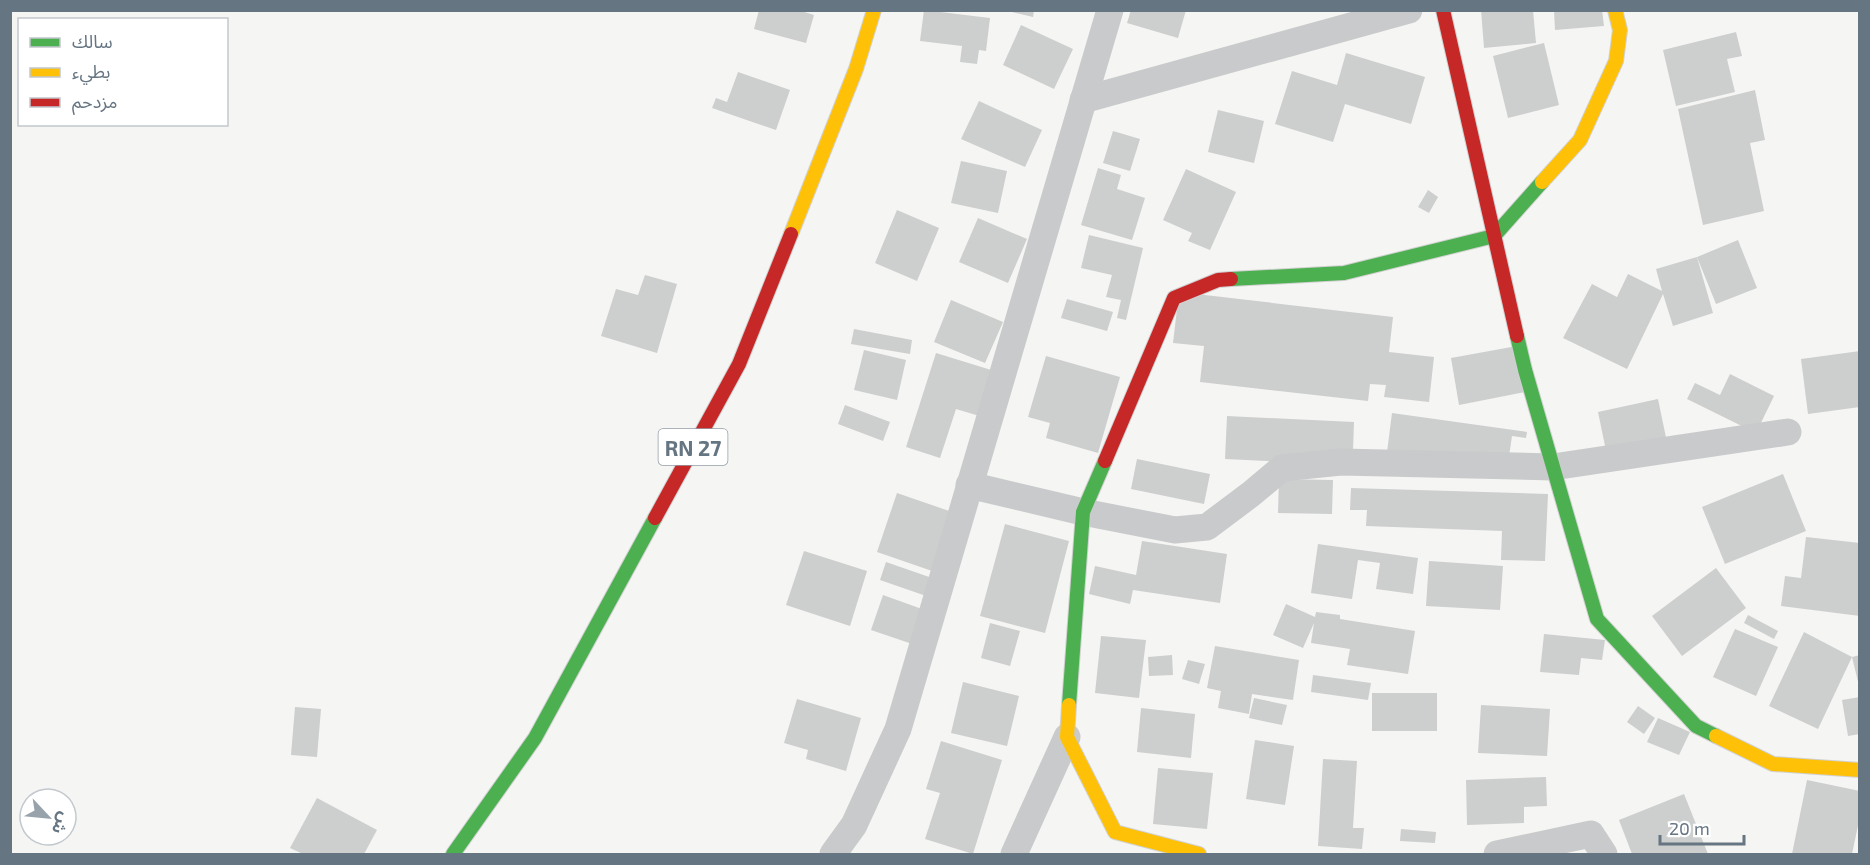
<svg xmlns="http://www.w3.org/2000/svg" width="1870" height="865" viewBox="0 0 1870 865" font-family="'Exo 2','Noto Sans Arabic',sans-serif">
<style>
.building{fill:#cdcece}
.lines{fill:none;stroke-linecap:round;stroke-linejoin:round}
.fast-casing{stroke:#d1d1d1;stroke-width:16}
.slow-casing{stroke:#d1d1d1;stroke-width:16}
.jam-casing{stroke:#d1d1d1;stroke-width:16}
.street{stroke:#c9cacb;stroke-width:27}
.fast{stroke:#4caf50;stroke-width:14}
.slow{stroke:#ffc107;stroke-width:14}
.jam{stroke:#c62828;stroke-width:14}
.labels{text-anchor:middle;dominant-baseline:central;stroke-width:6;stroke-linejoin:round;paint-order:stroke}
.shield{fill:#fff;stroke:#949ea8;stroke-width:1.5}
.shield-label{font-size:21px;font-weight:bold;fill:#667582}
</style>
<rect width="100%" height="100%" fill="#f5f5f3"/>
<!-- building -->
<g class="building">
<path d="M759,10H798L814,15L806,43L754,29Z"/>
<path d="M924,10L990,18L986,51L979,50L977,64L960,62L962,46L920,41Z"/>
<path d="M1004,10H1034L1033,17Z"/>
<path d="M1131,10H1186L1178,38L1127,23Z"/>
<path d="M1481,10H1533L1536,43L1484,48Z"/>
<path d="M1554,10H1602L1604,26L1555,30Z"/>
<path d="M1021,25L1073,49L1054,89L1003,65Z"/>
<path d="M1736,32L1742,56L1727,59L1735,92L1676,106L1663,50Z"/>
<path d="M1544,43L1559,105L1508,118L1493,56Z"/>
<path d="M1346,53L1425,77L1411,124L1345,104L1333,142L1275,124L1292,71L1337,85Z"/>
<path d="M738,72L790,90L776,130L712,108L716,98L727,102Z"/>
<path d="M1755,90L1765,140L1750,143L1764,211L1703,225L1678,109Z"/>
<path d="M979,101L1042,130L1025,167L961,139Z"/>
<path d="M1218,110L1264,121L1254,163L1208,152Z"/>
<path d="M1113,131L1140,139L1130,171L1103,163Z"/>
<path d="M961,161L1007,171L998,213L951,203Z"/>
<path d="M1098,168L1121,175L1117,189L1145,198L1132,240L1081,225Z"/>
<path d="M1186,169L1236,192L1210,250L1188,241L1192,233L1163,220Z"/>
<path d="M1428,190L1438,197L1429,213L1418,207Z"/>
<path d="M897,210L939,228L917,281L875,263Z"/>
<path d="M978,218L1027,239L1008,283L959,262Z"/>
<path d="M1089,235L1143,248L1126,320L1117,318L1121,300L1106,297L1112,275L1081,268Z"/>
<path d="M1738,240L1757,288L1716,304L1697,257Z"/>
<path d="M1697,257L1713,313L1673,326L1663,294L1627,369L1563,338L1592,284L1617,297L1628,274L1662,291L1656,269Z"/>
<path d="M645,275L677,284L657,353L601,336L616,289L638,295Z"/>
<path d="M1179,292L1393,317L1389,352L1434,357L1429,402L1384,397L1386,385L1370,384L1368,401L1200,382L1204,346L1173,343Z"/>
<path d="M1067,299L1113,312L1107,331L1061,318Z"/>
<path d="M951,300L1003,322L985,363L934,342Z"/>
<path d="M854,329L912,340L910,354L851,344Z"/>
<path d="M1517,346L1525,392L1459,405L1451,358Z"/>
<path d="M864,350L906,360L897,400L854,390Z"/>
<path d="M1860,351V407L1808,414L1801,359Z"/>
<path d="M936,353L1001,373L986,418L956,409L940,458L906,447Z"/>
<path d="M1046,356L1120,377L1098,453L1046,438L1050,423L1028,417Z"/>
<path d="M1730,374L1774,396L1756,433L1687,399L1695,383L1720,395Z"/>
<path d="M1658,399L1669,452L1609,465L1598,412Z"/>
<path d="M845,405L890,422L883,441L838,424Z"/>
<path d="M1392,413L1527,432L1526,438L1512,436L1506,477L1386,460Z"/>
<path d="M1227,416L1354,422L1353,451L1370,466L1225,459Z"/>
<path d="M1137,459L1210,474L1204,504L1131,489Z"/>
<path d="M1783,474L1806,531L1725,564L1702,507Z"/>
<path d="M1279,479L1333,480L1332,514L1278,513Z"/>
<path d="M1351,488L1548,494L1545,561L1501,560L1502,531L1366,526L1367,510H1350Z"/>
<path d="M897,493L955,513L935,572L877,552Z"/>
<path d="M1005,524L1069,541L1045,633L980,616Z"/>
<path d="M1806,537L1860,543V616L1781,606L1785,576L1801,578Z"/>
<path d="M1142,541L1227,554L1220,603L1133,590L1130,604L1089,594L1095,566L1136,575Z"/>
<path d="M1318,544L1418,558L1413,594L1376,589L1380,563L1358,560L1352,599L1311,593Z"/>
<path d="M804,551L867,571L850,626L786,605Z"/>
<path d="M1429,561L1503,566L1500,610L1426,606Z"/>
<path d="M886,562L935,579L929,597L880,580Z"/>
<path d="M1716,568L1746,608L1682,656L1652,616Z"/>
<path d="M883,595L933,613L921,647L871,630Z"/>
<path d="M1286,604L1315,617L1316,612L1340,615V619L1415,631L1408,674L1347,665L1350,649L1311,643L1314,623L1303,648L1273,635Z"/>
<path d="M1748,615L1778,631L1774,639L1744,623Z"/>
<path d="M990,623L1020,631L1010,666L981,658Z"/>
<path d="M1735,629L1778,647L1756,696L1713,677Z"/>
<path d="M1804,632L1852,657L1860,655V690L1852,657L1818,729L1769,706Z"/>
<path d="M1544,634L1605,640L1602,660L1581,658L1579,675L1540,672Z"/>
<path d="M1101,636L1146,640L1139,698L1095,693Z"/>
<path d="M1215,646L1299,660L1293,700L1252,694L1249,714L1218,708L1221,691L1207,688Z"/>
<path d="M1172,655L1173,675L1149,676L1148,657Z"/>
<path d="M1188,660L1205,664L1199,684L1182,679Z"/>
<path d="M1313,675L1371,683L1368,700L1311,692Z"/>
<path d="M963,682L1019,696L1007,746L951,733Z"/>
<rect x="1372" y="693" width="65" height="38"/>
<path d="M1860,697V734L1848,736L1842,700Z"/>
<path d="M1254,698L1287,705L1282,725L1249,718Z"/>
<path d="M797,699L861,718L846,771L806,759L808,750L784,743Z"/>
<path d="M1481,705L1550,709L1547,756L1478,753Z"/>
<path d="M1638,706L1655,718L1644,734L1627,722Z"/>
<path d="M295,707L321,709L317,757L291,755Z"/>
<path d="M1141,708L1195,714L1191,758L1137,752Z"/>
<path d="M1658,718L1690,732L1679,755L1647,742Z"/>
<path d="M1255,740L1294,746L1285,805L1246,799Z"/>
<path d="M941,741L1002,760L973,854L925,839L940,793L926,789Z"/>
<path d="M1323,759L1357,761L1353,828H1364L1362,849L1318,846Z"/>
<path d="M1158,768L1213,773L1207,829L1153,824Z"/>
<path d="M1546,777L1547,806L1524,807V823L1467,825L1466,780Z"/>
<path d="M1807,780L1860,791V816L1852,854H1792Z"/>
<path d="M1684,794L1708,854H1632L1619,820Z"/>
<path d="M317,798L377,830L364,854H303L290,848Z"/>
<path d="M1401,829L1436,832L1435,843L1400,841Z"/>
</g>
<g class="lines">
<defs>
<g id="fast">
<path d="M1231,279L1344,273L1494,236L1542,182"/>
<path d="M1517,336L1525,370L1597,619L1696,726L1716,736"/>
<path d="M1069,705L1083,512L1105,461"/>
<path d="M453,854L535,738L655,518"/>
</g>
<g id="slow">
<path d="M1542,182L1580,140L1616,61L1620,30L1615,10"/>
<path d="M791,234L856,69L874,10"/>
<path d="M1069,705L1067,737L1115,832L1199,854"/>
<path d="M1716,736L1773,764L1860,770"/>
</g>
<g id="jam">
<path d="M1443,10L1517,336"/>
<path d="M1105,461L1174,298L1218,280L1231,279"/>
<path d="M655,518L739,364L791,234"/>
</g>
</defs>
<!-- fast casing -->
<use href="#fast" class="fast-casing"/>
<!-- slow casing -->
<use href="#slow" class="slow-casing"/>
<!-- jam casing -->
<use href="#jam" class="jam-casing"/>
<!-- street -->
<g class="street">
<path d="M1083,100L1409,10"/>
<path d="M969,485L1083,512L1175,530L1207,527L1251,494L1282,468L1341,462L1553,467L1788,432"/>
<path d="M833,854L854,825L898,729L1110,10"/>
<path d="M1014,854L1067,737"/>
<path d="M1497,854L1591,834L1604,854"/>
</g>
<!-- fast -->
<use href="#fast" class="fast"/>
<!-- slow -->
<use href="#slow" class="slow"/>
<!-- jam -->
<use href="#jam" class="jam"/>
</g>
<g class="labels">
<!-- shield labels -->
<rect class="shield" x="658.5" y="429" width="69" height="36" rx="4.5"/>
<g class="shield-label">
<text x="693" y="447">RN 27</text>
</g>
</g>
<!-- border -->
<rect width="1870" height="865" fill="none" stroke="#667582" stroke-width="24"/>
<!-- legend -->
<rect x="18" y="18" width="210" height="108" fill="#ffffff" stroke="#c2c8cd" stroke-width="1.5"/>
<rect x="30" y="38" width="30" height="9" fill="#4caf50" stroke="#c2c8cd" stroke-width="1.5"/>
<text x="72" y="48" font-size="18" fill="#667582">سالك</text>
<rect x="30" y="68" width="30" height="9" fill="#ffc107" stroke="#c2c8cd" stroke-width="1.5"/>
<text x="72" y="78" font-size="18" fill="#667582">بطيء</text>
<rect x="30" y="98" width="30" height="9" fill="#c62828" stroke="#c2c8cd" stroke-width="1.5"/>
<text x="72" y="108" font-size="18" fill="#667582">مزدحم</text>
<!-- north arrow -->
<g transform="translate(48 817) rotate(116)"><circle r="28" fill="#ffffff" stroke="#c2c8cd" stroke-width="1.5"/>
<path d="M0-4.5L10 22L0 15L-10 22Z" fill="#98a2aa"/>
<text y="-9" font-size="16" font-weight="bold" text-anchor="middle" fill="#667582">ش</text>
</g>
<!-- scale -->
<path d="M1660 835v9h84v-9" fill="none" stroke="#667582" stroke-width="3"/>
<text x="1669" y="835" font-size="18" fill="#667582" stroke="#ffffff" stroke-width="4.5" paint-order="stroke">20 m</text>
</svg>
